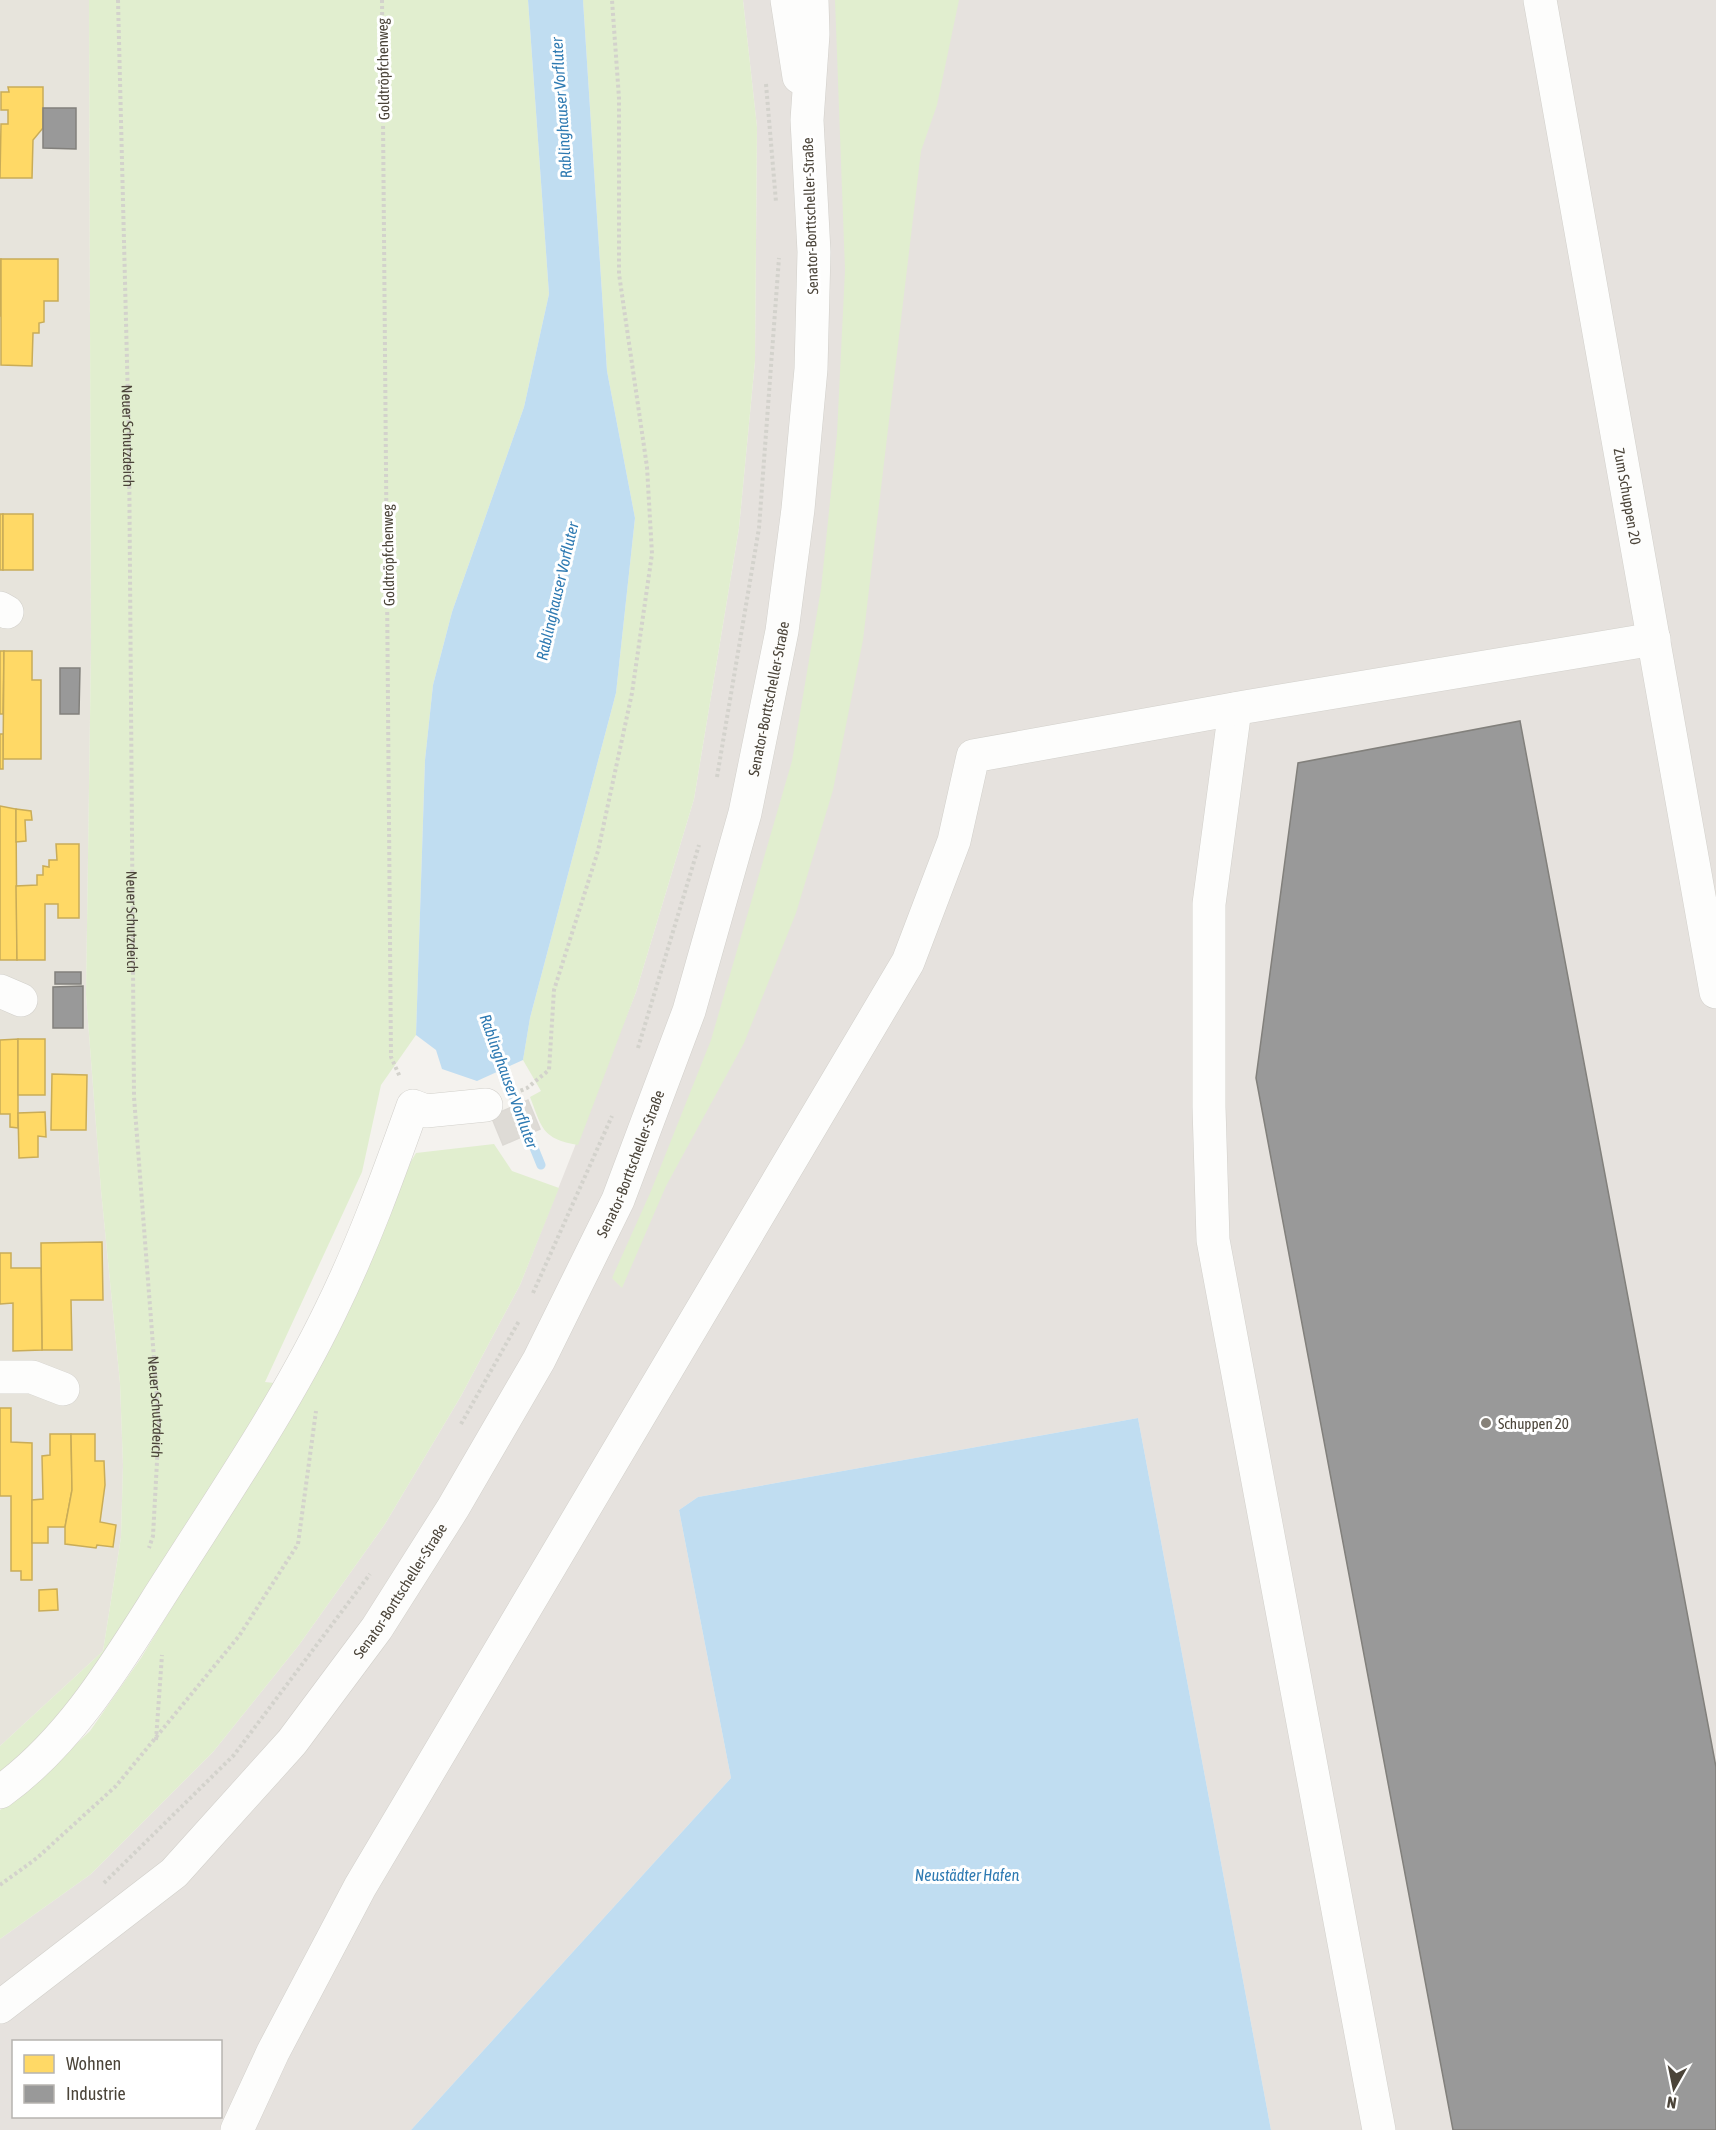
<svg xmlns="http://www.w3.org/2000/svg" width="1716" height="2130" viewBox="0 0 1716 2130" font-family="'Asap Condensed',sans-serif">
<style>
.residential{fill:#e7e4dc}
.industrial{fill:#e6e2de;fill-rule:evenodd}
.green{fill:#e1eecf}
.water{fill:#c0ddf1}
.homes{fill:#ffd966;stroke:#c9ac58;stroke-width:1.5}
.industry{fill:#999;stroke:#82807c;stroke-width:1.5}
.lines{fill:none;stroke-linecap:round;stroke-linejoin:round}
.stream{stroke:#c0ddf1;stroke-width:9}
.building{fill:#dedbd6;stroke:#dcd9d4;stroke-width:1.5}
.minor-casing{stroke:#d2d0cb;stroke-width:34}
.path{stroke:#d3d2cc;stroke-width:4;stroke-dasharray:3 3;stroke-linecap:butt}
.minor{stroke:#fdfdfc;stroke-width:33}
.poi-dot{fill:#868178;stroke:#fff;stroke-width:2}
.labels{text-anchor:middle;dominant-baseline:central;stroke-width:6;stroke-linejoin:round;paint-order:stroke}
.street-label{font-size:15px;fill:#4b4439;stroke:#fff}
.poi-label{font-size:15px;fill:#4b4439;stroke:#fff;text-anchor:start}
.water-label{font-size:16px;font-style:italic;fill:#2e7ab2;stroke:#fff}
</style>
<rect width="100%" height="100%" fill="#f4f2ee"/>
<!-- residential -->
<path class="residential" d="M0,0H89L91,648L86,995L101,1190L120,1383L123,1465L121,1537L103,1651L0,1746Z"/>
<!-- industrial -->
<path class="industrial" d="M743,0H1716V2130H1271L1138,1418L698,1497L679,1510L731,1778L411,2130H0V1939L91,1874L213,1752L299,1645L385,1524L461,1396L520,1285L636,992L694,799L739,528L755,361L757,127ZM14,2042H220V2116H14Z"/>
<!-- green -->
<g class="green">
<path d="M89,0H528L549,294L524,407L452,612L433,685L425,760L416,1035L381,1085L362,1172L265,1382L302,1386L392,1193L416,1153L494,1144L512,1171L559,1188L520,1285L461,1396L385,1524L299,1645L213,1752L91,1874L0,1939V1810L31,1787L90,1731L141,1658L206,1552L184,1534L126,1618L105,1658L64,1720L0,1780V1746L103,1651L121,1537L123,1465L120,1383L101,1190L86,995L91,648Z"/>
<path d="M583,0H743L757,127L755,361L739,528L694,799L636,992L578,1145C542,1139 542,1128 530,1097L541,1091L523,1060L530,1018L616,693L635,518L607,371Z"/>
<path d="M835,0H959L937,105L921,151L863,640L833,790L796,913L744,1043L666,1186L622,1288L612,1278L651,1191L711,1040L792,761L821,589L837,434L845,270Z"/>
</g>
<!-- water -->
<g class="water">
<path d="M528,0H583L607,371L635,518L616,693L530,1018L523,1060L477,1081L442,1069L436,1050L416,1035L425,760L433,685L452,612L524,407L549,294Z"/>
<path d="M1138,1418L1271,2130H411L731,1778L679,1510L698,1497Z"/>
</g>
<!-- homes -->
<g class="homes">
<path d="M8,87H43V128L33,140L32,178H0L1,124H8V110H1V92H9Z"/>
<rect x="0" y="259" width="1" height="57"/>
<path d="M1,259H58V301H44V322L39,323V333H33L32,366L1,365Z"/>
<rect x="0" y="514" width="3" height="56"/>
<rect x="3" y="514" width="30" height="56"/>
<path d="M0,651H4L3,714H0Z"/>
<path d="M4,651H32V680H41V759H3Z"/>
<rect x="0" y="734" width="3" height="35"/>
<path d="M0,806L16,809L17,960H0Z"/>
<path d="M16,809L31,811L32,820H25L26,841L16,842Z"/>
<path d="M56,844H79V918H58V904H45V960H17L16,886L37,885V875H43V866L49,867V860H57Z"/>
<path d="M18,1039V1128L10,1127V1114H0V1040Z"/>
<rect x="18" y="1039" width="27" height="56"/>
<path d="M52,1074L87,1075L86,1130H51Z"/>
<path d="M45,1112L46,1137L38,1136V1157L19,1158L18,1113Z"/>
<path d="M102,1242L103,1300H71L72,1350H42L41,1243Z"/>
<path d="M0,1253H11V1268H41L42,1350L13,1351V1303L0,1304Z"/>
<path d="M0,1408H11V1442L32,1443V1580H21V1571H11V1496H0Z"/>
<path d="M50,1434H71L72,1490L65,1527H48V1543H32V1500L43,1499L42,1456L50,1455Z"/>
<path d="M71,1434H95V1461H104L105,1485L100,1522L116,1525L113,1547L97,1545L96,1548L65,1544V1527L72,1490Z"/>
<path d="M57,1589L58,1610L39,1611V1590Z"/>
</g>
<!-- industry -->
<g class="industry">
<path d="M43,108H76V149L43,148Z"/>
<path d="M60,668H80L79,714H60Z"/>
<path d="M1520,721L1716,1767V2130H1453L1256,1078L1298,763Z"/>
<rect x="55" y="972" width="26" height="12"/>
<path d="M83,986V1028H53V987Z"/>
</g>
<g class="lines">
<!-- stream -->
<path class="stream" d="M498,1059L541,1165"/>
</g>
<!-- building -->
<path class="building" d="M528,1100L540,1129L503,1145L491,1116Z"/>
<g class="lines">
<defs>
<g id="minor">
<path d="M787,0L799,77"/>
<path id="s2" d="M1540,0L1716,992"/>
<path d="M0,608L7,612"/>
<path d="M1235,709L1209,904V1107L1213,1240L1379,2130"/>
<path d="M0,991L21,1000"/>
<path d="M0,1377H32L63,1389"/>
<path d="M0,1792C74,1739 121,1656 169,1581C225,1493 285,1405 330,1312C363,1245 388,1176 413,1106L426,1111L486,1105"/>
<path id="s3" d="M0,2007L174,1873L292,1742L377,1628L453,1508L539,1360L618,1200L689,1011L745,813L782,631L798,509L811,369L814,252L807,120L813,34L812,0"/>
<path d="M237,2130L273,2052L360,1887L908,962L954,841L973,756L1245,707L1654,639"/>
</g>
</defs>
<!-- minor casing -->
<use href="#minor" class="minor-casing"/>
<!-- path -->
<g class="path">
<path id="s1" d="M118,0L129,442L134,1097L159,1424L153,1536L149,1548"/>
<path d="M382,0L391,1057L400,1077"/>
<path d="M766,84L776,202"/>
<path d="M717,777L759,528L779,258"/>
<path d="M638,1048L699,845"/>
<path d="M515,1093L527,1088L549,1070L554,990L598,851L632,693L652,554L647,467L619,274V98L612,0"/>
<path d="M533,1293L612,1116"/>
<path d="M461,1424L519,1321"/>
<path d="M156,1740L162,1655"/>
<path d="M104,1883L234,1755L370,1574"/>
<path d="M0,1885L37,1858L116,1786L239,1636L298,1544L316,1411"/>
</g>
<!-- minor -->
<use href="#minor" class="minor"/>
</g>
<!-- markers -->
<circle class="poi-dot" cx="1486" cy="1423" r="6"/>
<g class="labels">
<!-- street labels -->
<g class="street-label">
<text transform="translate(383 69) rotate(-91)">Goldtröpfchenweg</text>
<text transform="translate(810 216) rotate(-92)">Senator-Borttscheller-Straße</text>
<text stroke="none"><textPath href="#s1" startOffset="436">Neuer Schutzdeich</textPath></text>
<text stroke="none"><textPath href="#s2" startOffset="504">Zum Schuppen 20</textPath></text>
<text transform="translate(388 555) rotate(-91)">Goldtröpfchenweg</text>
<text stroke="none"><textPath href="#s3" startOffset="1554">Senator-Borttscheller-Straße</textPath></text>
<text stroke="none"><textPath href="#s1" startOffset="922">Neuer Schutzdeich</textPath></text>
<text stroke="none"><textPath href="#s3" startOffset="1068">Senator-Borttscheller-Straße</textPath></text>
<text stroke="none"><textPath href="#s1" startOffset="1408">Neuer Schutzdeich</textPath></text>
<text stroke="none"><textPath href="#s3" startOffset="582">Senator-Borttscheller-Straße</textPath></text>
</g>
<!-- poi labels -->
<g class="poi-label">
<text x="1498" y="1423">Schuppen 20</text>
</g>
<!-- water labels -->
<g class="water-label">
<text transform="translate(561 108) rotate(-94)">Rablinghauser Vorfluter</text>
<text transform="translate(557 591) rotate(-77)">Rablinghauser Vorfluter</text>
<text transform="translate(509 1081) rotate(70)">Rablinghauser Vorfluter</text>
<text x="967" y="1875">Neustädter Hafen</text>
</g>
</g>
<!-- legend -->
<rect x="12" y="2040" width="210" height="78" fill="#ffffff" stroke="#b7b4b0" stroke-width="1.5"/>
<rect x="24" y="2055" width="30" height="18" fill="#ffd966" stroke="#b7b4b0" stroke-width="1.5"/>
<text x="66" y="2070" font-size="18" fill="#4b4439">Wohnen</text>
<rect x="24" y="2085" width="30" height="18" fill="#999999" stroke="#b7b4b0" stroke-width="1.5"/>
<text x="66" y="2100" font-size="18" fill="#4b4439">Industrie</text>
<!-- north arrow -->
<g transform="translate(1674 2088) rotate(189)" stroke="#ffffff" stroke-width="4.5" paint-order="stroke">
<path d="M0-4.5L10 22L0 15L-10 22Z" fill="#4b4439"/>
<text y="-9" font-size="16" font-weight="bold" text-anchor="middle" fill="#4b4439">N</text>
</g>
</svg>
